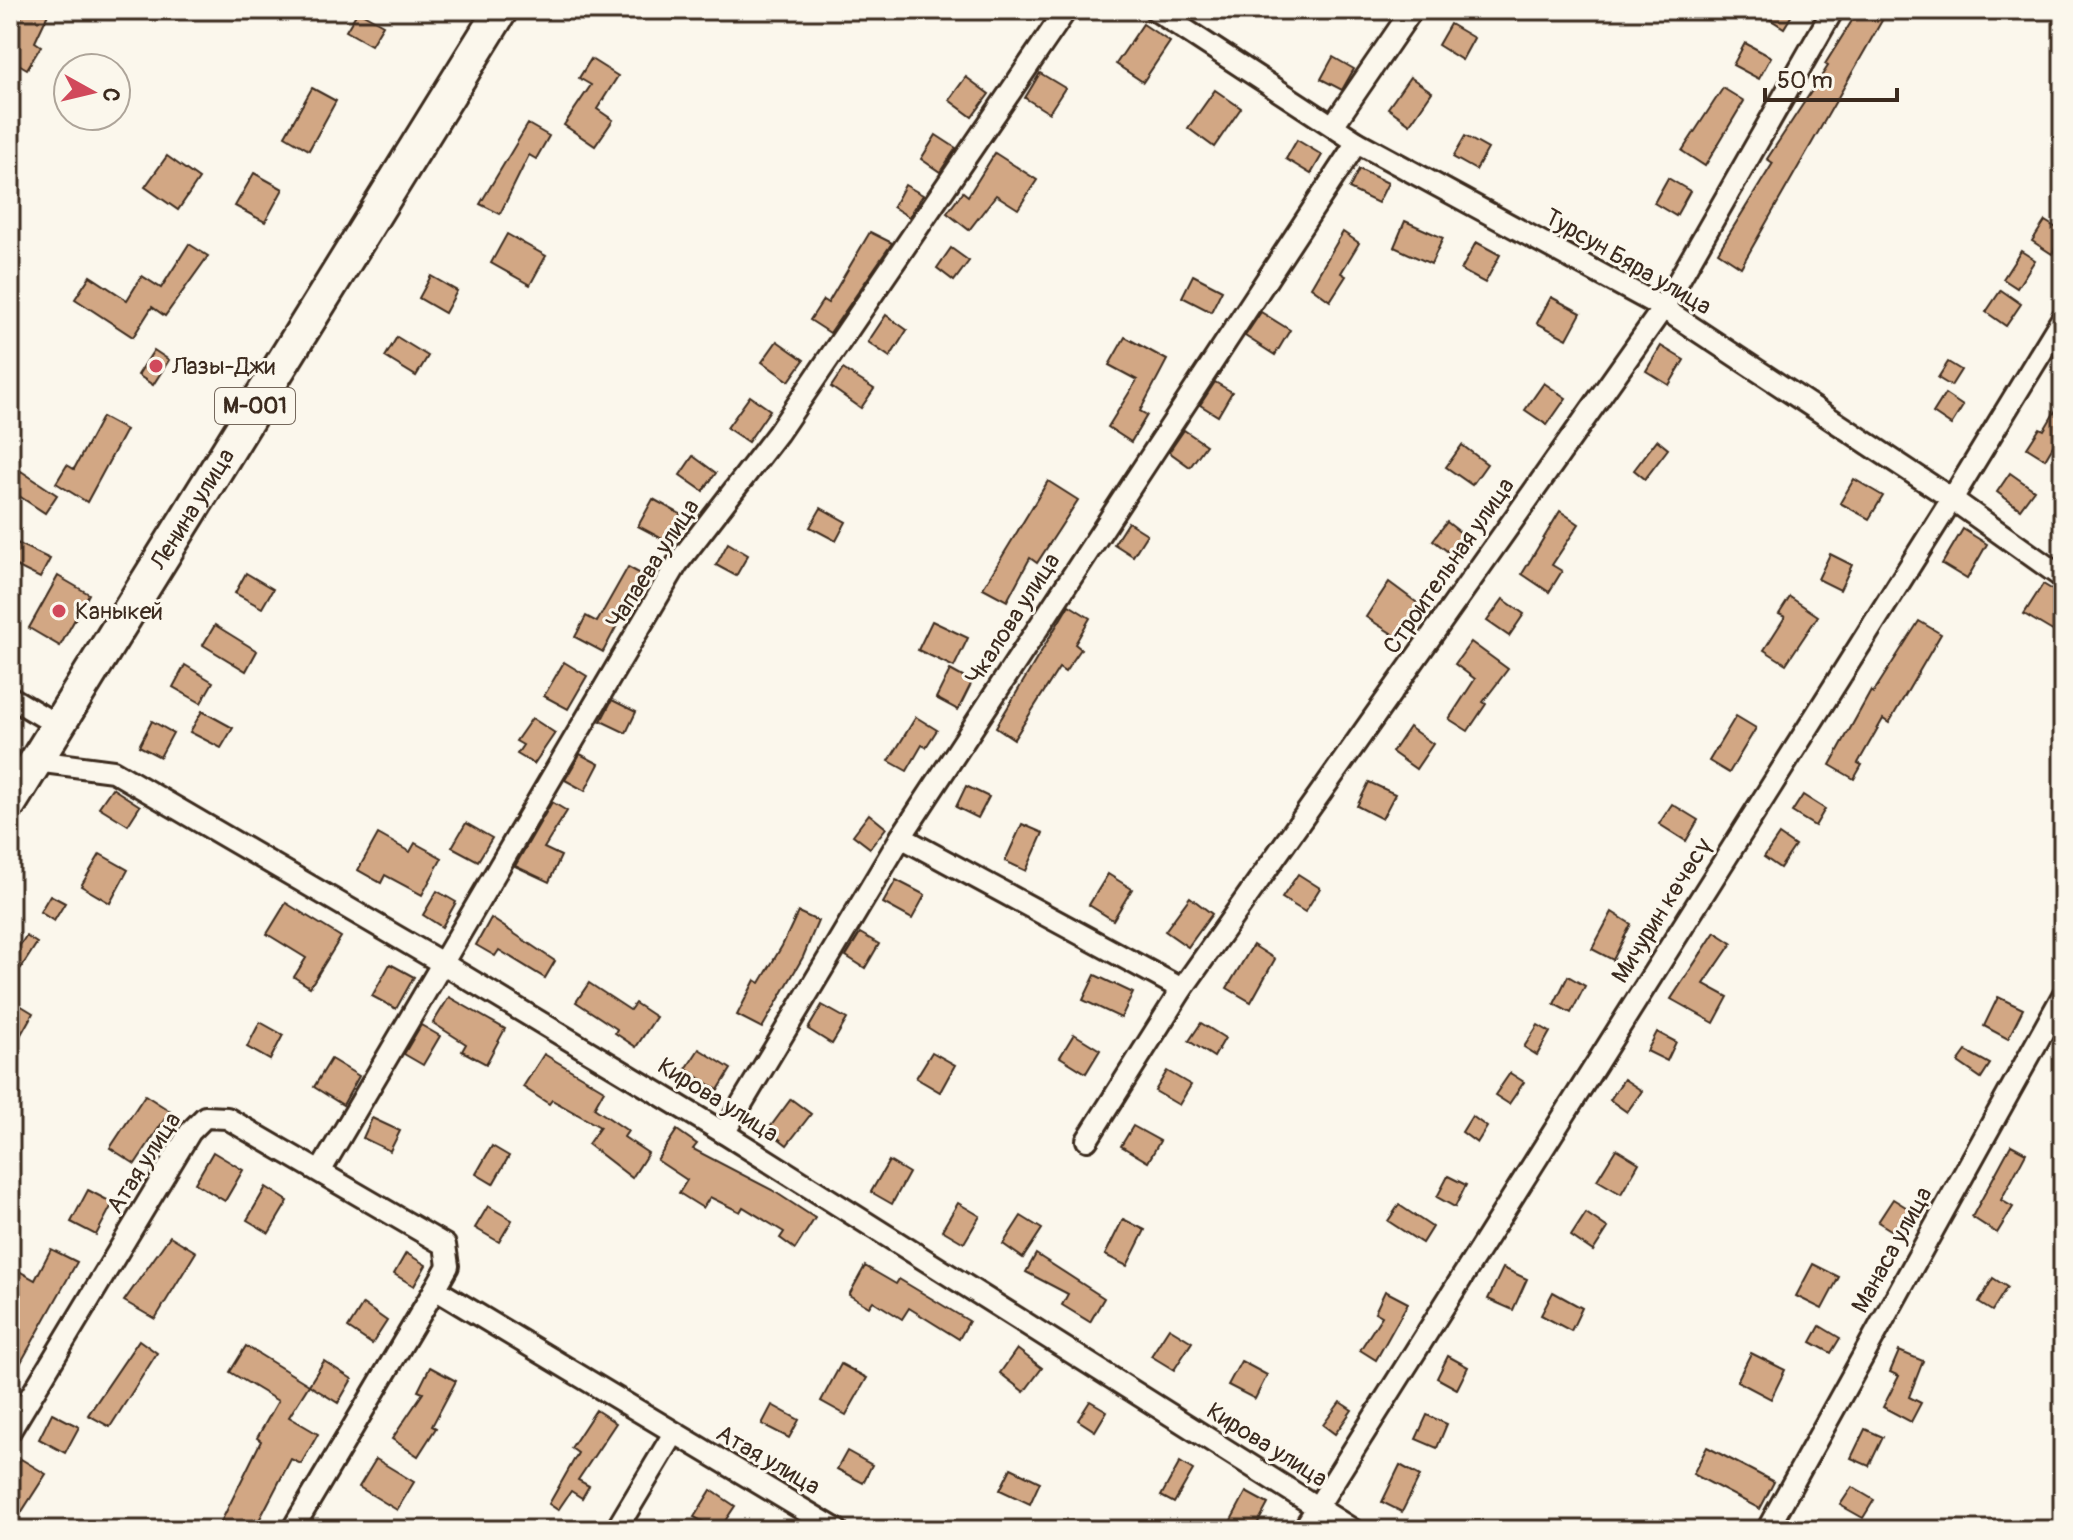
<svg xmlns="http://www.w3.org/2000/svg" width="2073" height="1540" viewBox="0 0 2073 1540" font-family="Pangolin,sans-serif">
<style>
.building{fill:#d2a784;stroke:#3b2a1e;stroke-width:2}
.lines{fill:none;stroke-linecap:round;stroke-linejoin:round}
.street-casing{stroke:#3b2a1e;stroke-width:26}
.primary-casing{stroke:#3b2a1e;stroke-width:38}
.street{stroke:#fbf7ec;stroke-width:20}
.primary{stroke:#fbf7ec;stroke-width:32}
.poi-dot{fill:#d1495b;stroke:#fbf7ec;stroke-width:3}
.labels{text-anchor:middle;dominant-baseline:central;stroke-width:6;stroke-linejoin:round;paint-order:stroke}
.shield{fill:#fbf7ec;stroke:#75685c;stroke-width:2}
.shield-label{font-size:22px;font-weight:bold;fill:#3b2a1e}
.street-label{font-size:24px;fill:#3b2a1e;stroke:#fbf7ec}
.poi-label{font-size:24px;fill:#3b2a1e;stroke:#fbf7ec;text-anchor:start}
</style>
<rect width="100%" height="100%" fill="#fbf7ec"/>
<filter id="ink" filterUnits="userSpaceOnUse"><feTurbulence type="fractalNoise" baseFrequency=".0125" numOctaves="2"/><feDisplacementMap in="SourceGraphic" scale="16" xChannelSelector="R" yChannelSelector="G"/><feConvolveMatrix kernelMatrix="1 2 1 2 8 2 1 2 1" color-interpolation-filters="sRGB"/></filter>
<g filter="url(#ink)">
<!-- building -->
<g class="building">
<path d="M24,10H50L35,42L41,46L27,69L10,59V28L15,31Z"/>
<path d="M1755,10H1795L1784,28Z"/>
<path d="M1846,10H1888L1741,267L1718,252L1773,163L1767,159L1828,66L1825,64L1853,19L1845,14Z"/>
<path d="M358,11L383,25L371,45L346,31Z"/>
<path d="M1143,24L1170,42L1143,82L1116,64Z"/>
<path d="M1450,24L1474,38L1462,60L1438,45Z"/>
<path d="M1745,43L1771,57L1759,79L1733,65Z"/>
<path d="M1333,57L1354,69L1342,90L1321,79Z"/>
<path d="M591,59L618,76L597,109L613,120L595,146L564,125L591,85L579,78Z"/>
<path d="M1040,73L1065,88L1049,113L1025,98Z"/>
<path d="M966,77L989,94L972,117L949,100Z"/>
<path d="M1410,77L1432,92L1410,124L1388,108Z"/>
<path d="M312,88L336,101L309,150L285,136Z"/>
<path d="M1723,88L1744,101L1705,166L1682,151Z"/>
<path d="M1215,90L1241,108L1214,147L1188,128Z"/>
<path d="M528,124L549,136L536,159L529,155L500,214L480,204Z"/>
<path d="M936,135L956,148L940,172L921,159Z"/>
<path d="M1465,136L1488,149L1476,170L1453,157Z"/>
<path d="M1297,140L1322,155L1311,174L1286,159Z"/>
<path d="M995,153L1037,180L1018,209L996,195L969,230L947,213L963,192L968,196Z"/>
<path d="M167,156L199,179L178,210L145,187Z"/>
<path d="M1359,169L1388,183L1378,203L1349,189Z"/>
<path d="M254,173L283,189L265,222L235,206Z"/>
<path d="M1668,178L1690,191L1676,216L1654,203Z"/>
<path d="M905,185L923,195L909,217L893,207Z"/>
<path d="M1405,221L1443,238L1431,264L1394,247Z"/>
<path d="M2045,221L2063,232L2052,254L2032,241Z"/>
<path d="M870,232L892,243L830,333L810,320L823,300L828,303Z"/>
<path d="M1343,232L1359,243L1341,273L1346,276L1330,301L1311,287Z"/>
<path d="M507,234L546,256L530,285L491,263Z"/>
<path d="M1476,242L1500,255L1485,283L1461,270Z"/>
<path d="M189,244L208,256L165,316L152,307L133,337L75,299L90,276L127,300L142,276L161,288Z"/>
<path d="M951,248L969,261L954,281L937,268Z"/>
<path d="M2021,251L2035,260L2017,288L2003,279Z"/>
<path d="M1193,275L1222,290L1211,312L1182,297Z"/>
<path d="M431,276L457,291L445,313L419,298Z"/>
<path d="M2001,290L2021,304L2006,326L1986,312Z"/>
<path d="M1551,297L1581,313L1567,339L1537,323Z"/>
<path d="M1261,312L1290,330L1275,355L1245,336Z"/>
<path d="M886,315L907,330L890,357L868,342Z"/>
<path d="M397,337L428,356L416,376L385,357Z"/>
<path d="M1125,337L1167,360L1140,411L1147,415L1131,442L1108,427L1137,380L1109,365Z"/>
<path d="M777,341L804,360L789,381L762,362Z"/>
<path d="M1661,346L1684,360L1669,385L1646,371Z"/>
<path d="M154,350L169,360L153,385L138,375Z"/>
<path d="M1948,362L1961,370L1951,386L1938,378Z"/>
<path d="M843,369L874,389L861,408L831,387Z"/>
<path d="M1215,382L1232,392L1218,416L1200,405Z"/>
<path d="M1544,383L1566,398L1547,425L1525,410Z"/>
<path d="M1945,394L1963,406L1951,425L1933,413Z"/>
<path d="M750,396L770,410L748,442L727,428Z"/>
<path d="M2063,398V429L2045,459L2027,448L2040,428L2044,430Z"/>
<path d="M102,417L126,430L87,502L56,483L67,465L74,469Z"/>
<path d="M1184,430L1206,445L1190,467L1169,452Z"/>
<path d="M1657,440L1668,449L1645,479L1634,470Z"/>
<path d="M1462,445L1487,464L1472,485L1446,467Z"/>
<path d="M693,456L716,473L703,491L680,475Z"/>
<path d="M21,471L57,495L45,513L10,490Z"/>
<path d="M2010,473L2034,490L2020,509L1997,492Z"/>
<path d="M1854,479L1883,496L1869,519L1840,503Z"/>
<path d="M1048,481L1078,500L1037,563L1030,558L1007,601L983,588Z"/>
<path d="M653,499L682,515L668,542L638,526Z"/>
<path d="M821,508L846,522L836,541L810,527Z"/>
<path d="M1560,511L1579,524L1552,565L1562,571L1549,592L1522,574Z"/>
<path d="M1128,522L1147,534L1133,556L1114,544Z"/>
<path d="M1447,522L1470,540L1456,558L1433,540Z"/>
<path d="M1963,529L1987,544L1967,579L1942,564Z"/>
<path d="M17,543L50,559L40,578L10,563Z"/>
<path d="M728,543L748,555L736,576L716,565Z"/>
<path d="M1830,554L1852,565L1840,590L1818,579Z"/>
<path d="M628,567L648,578L628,614L624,612L603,652L575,637L586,616L597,622Z"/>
<path d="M246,573L273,589L262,608L235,593Z"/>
<path d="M58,576L89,594L60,646L29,628Z"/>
<path d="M1389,582L1420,605L1399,638L1366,617Z"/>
<path d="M2043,584L2063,596V622L2056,633L2024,614Z"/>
<path d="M1790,597L1818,616L1786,664L1764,650L1785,617L1779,614Z"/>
<path d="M1503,599L1524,614L1509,636L1487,621Z"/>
<path d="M1069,605L1090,618L1075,644L1081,649L1065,672L1059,668L1014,739L996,727Z"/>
<path d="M932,621L968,638L954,667L918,650Z"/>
<path d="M1919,621L1941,634L1889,723L1883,719L1858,763L1862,765L1854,779L1830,765L1871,691L1873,693Z"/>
<path d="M215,625L257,651L246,671L203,645Z"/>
<path d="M1471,642L1508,669L1483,702L1486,704L1468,731L1449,719L1475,679L1455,664Z"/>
<path d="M564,662L587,676L568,709L544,696Z"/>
<path d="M185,665L213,682L201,703L173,687Z"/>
<path d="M950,670L972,682L958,710L936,698Z"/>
<path d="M612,700L636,712L626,733L601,721Z"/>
<path d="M202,711L233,728L221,748L190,732Z"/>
<path d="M1736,716L1756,728L1729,773L1709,761Z"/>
<path d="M916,717L937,730L926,747L922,745L907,771L889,761Z"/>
<path d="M532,718L555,733L534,764L517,754L523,745L516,741Z"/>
<path d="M152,721L173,733L160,757L139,746Z"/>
<path d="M1409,727L1433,744L1416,769L1392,752Z"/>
<path d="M580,754L599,764L585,791L565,780Z"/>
<path d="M1369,782L1395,794L1382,819L1357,806Z"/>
<path d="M966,786L989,797L978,818L956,807Z"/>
<path d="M112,788L140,806L128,825L99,807Z"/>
<path d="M1803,795L1825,809L1815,826L1792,812Z"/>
<path d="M552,802L567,811L544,848L561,856L549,882L515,866Z"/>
<path d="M1672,804L1698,820L1686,841L1659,824Z"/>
<path d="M869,814L886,828L870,848L853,835Z"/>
<path d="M466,823L492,838L478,861L452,847Z"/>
<path d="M1022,824L1043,833L1026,871L1005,861Z"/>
<path d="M378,834L410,852L415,843L442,858L422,895L385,875L381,883L358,870Z"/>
<path d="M1779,835L1795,846L1780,868L1764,857Z"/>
<path d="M100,854L128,870L110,903L81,886Z"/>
<path d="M1108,874L1132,889L1113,920L1089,905Z"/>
<path d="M1298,874L1320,888L1305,912L1282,898Z"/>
<path d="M896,880L925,895L912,919L883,903Z"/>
<path d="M437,891L456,902L442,927L423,915Z"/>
<path d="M50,895L65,903L54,921L40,912Z"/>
<path d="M1190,897L1212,914L1188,947L1165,931Z"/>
<path d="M286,903L341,937L310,987L294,977L306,958L267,934Z"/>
<path d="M798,912L818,921L803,957L762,1028L737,1015L755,980L760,983L782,946Z"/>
<path d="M1612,912L1631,924L1613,960L1592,949Z"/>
<path d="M491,918L555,961L545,978L499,950L495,956L476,945Z"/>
<path d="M1715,932L1732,943L1704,984L1728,997L1714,1023L1671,999Z"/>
<path d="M860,933L879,944L865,968L846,956Z"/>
<path d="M26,936L37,943L21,968L10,960Z"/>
<path d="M1253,945L1275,959L1251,1002L1227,988Z"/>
<path d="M390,964L414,977L396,1009L372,996Z"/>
<path d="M1095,975L1133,993L1121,1018L1083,1000Z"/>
<path d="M1568,976L1585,986L1571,1013L1554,1004Z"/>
<path d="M589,983L630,1010L635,1003L656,1017L636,1047L615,1033L617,1029L576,1002Z"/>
<path d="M449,997L505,1029L486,1064L462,1051L466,1044L433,1023Z"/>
<path d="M1998,997L2023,1009L2008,1039L1984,1026Z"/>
<path d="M10,999L33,1013L10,1054Z"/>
<path d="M822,1005L847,1019L832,1044L808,1029Z"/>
<path d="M260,1022L283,1035L270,1060L247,1047Z"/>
<path d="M1201,1023L1225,1038L1214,1057L1189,1041Z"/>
<path d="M421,1025L440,1036L423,1065L404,1054Z"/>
<path d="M1538,1025L1550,1032L1537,1055L1524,1047Z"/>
<path d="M1657,1032L1676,1042L1667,1061L1647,1051Z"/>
<path d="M1074,1034L1100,1050L1086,1073L1060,1057Z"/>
<path d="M699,1049L731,1069L718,1090L686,1069Z"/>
<path d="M1966,1051L1990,1064L1981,1078L1958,1062Z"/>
<path d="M932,1052L955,1065L940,1092L916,1078Z"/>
<path d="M544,1054L604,1090L594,1108L628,1131L624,1137L648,1153L632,1178L588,1144L600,1127L552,1100L549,1104L523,1087Z"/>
<path d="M331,1059L359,1076L343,1105L314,1087Z"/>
<path d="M1167,1071L1191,1085L1179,1105L1155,1091Z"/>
<path d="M1510,1073L1524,1082L1509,1104L1495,1095Z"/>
<path d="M1624,1079L1642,1091L1627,1112L1610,1100Z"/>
<path d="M145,1095L170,1111L135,1164L110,1148Z"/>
<path d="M791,1099L811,1114L787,1145L768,1130Z"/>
<path d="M1472,1116L1487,1127L1477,1143L1462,1132Z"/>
<path d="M372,1118L400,1131L390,1151L363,1138Z"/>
<path d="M1133,1126L1160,1141L1148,1162L1121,1146Z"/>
<path d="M677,1130L697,1144L693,1149L772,1190L815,1218L795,1249L780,1238L784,1232L743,1207L740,1212L710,1197L703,1208L679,1193L687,1180L657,1160Z"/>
<path d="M2011,1145L2026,1153L2001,1200L2013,1207L1997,1233L1972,1217Z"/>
<path d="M492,1146L509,1156L493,1184L476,1174Z"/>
<path d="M1616,1149L1639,1163L1621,1194L1597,1180Z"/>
<path d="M213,1152L243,1170L225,1201L195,1183Z"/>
<path d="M889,1161L909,1173L892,1204L871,1192Z"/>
<path d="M1448,1176L1466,1185L1455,1207L1437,1197Z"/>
<path d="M266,1187L288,1201L269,1233L247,1220Z"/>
<path d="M88,1190L113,1203L96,1235L71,1222Z"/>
<path d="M1893,1199L1917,1214L1902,1237L1878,1222Z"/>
<path d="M958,1203L980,1216L964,1243L942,1230Z"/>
<path d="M1399,1205L1432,1227L1422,1243L1388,1221Z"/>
<path d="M488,1206L512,1220L499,1242L475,1228Z"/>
<path d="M1586,1213L1608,1228L1593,1251L1571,1236Z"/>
<path d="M1021,1216L1042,1229L1023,1258L1003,1244Z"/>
<path d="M1123,1219L1145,1230L1127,1266L1105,1255Z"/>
<path d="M170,1236L196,1252L155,1319L124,1301Z"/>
<path d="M51,1249L77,1262L10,1382V1266L35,1280Z"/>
<path d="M406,1253L426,1265L414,1286L394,1274Z"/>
<path d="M1036,1254L1104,1298L1090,1322L1062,1305L1068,1294L1026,1272Z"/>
<path d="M1813,1264L1839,1277L1822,1309L1796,1296Z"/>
<path d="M865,1266L896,1284L899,1279L969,1321L959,1339L909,1308L902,1319L873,1301L869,1307L849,1295Z"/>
<path d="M1503,1268L1527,1279L1513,1310L1488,1299Z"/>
<path d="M1993,1278L2007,1287L1992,1311L1979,1303Z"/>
<path d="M1385,1291L1408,1303L1376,1360L1360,1350L1382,1316L1375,1312Z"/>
<path d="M1553,1292L1582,1308L1571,1331L1541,1315Z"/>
<path d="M363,1304L387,1321L372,1344L348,1328Z"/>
<path d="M1820,1326L1840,1338L1831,1353L1811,1342Z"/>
<path d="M1169,1328L1192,1342L1174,1370L1151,1356Z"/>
<path d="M139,1340L157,1353L110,1427L88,1415Z"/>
<path d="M246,1346L309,1385L289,1417L318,1434L301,1464L291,1459L254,1530H217L261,1441L257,1438L278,1401L230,1372Z"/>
<path d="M1017,1349L1042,1368L1024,1392L1000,1373Z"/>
<path d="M1899,1351L1923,1361L1909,1397L1921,1403L1911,1422L1883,1407L1899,1376L1890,1372Z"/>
<path d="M1751,1353L1785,1370L1771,1399L1737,1381Z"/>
<path d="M1448,1356L1468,1367L1457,1389L1437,1378Z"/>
<path d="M324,1361L352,1379L338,1403L309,1385Z"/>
<path d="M1241,1361L1267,1375L1255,1399L1228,1385Z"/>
<path d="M841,1364L867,1378L846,1415L821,1401Z"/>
<path d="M430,1367L456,1381L432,1426L436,1428L418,1456L392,1439L423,1393L418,1391Z"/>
<path d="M1090,1401L1107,1411L1095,1431L1078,1420Z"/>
<path d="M1340,1402L1352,1410L1335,1434L1323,1425Z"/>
<path d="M772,1405L799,1420L789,1438L762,1424Z"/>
<path d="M596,1410L616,1423L578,1480L589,1486L582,1498L571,1491L558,1510L549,1504L578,1453L571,1448Z"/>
<path d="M52,1413L79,1427L65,1453L39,1439Z"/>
<path d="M1427,1415L1447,1424L1437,1448L1416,1439Z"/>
<path d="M1865,1429L1883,1437L1869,1466L1851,1458Z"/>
<path d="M1707,1447L1774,1482L1760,1509L1693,1474Z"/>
<path d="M847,1451L872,1465L863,1483L837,1469Z"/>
<path d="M21,1459L46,1474L10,1530V1477Z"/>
<path d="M376,1459L414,1482L397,1510L359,1487Z"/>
<path d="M1180,1462L1193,1470L1174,1503L1161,1496Z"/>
<path d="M1400,1465L1420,1476L1402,1512L1382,1502Z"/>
<path d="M1011,1468L1040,1482L1030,1504L1000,1490Z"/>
<path d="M1852,1487L1874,1500L1863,1518L1840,1505Z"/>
<path d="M711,1490L735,1506L719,1530L694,1517Z"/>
<path d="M1246,1492L1268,1504L1254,1530H1244L1230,1522Z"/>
</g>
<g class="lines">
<defs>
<g id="street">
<path d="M1155,10L1357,142L1663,308L1952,499L2063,578"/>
<path d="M1334,124L1412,10"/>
<path d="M10,697L57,725"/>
<path d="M36,761L113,771L442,963L724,1133L1353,1530"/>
<path d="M901,837L1182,989"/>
<path d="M724,1133L901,837L1357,142"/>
<path d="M1087,1140L1182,989L1663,308L1833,10"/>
<path d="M321,1170L677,564L778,433L1066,10"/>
<path d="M10,1431L190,1132L205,1117L227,1118L445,1245L448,1266L435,1289L837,1530"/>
<path d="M292,1530L435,1289"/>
<path d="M616,1530L673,1435"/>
<path d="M1303,1530L1952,499L2063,317"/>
<path d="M1767,1530L2063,995"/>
</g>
<g id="primary">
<path id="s1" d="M10,803L501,10"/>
</g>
</defs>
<!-- street casing -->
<use href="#street" class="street-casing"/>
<!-- primary casing -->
<use href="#primary" class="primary-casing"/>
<!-- street -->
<use href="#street" class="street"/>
<!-- primary -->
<use href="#primary" class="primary"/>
</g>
</g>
<!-- markers -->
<g class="poi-dot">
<circle cx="156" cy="366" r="8"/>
<circle cx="59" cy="611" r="8"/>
</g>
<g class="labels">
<!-- shield labels -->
<rect class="shield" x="215" y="388" width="80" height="36" rx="6"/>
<g class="shield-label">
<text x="255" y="406">М-001</text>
</g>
<!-- street labels -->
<g class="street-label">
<text transform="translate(1628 262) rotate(30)">Турсун Бяра улица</text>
<text stroke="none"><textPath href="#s1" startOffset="346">Ленина улица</textPath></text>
<text transform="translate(653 564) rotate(-57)">Чапаева улица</text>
<text transform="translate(1449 566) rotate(-55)">Строительная улица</text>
<text transform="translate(1013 619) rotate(-57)">Чкалова улица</text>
<text transform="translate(1662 910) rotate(-58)">Мичурин көчөсү</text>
<text transform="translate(718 1100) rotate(32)">Кирова улица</text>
<text transform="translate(144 1163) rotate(-57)">Атая улица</text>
<text transform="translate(1892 1250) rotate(-61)">Манаса улица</text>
<text transform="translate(1267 1445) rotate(32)">Кирова улица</text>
<text transform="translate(768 1460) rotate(30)">Атая улица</text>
</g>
<!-- poi labels -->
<g class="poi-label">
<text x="172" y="366">Лазы-Джи</text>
<text x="75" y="611">Каныкей</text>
</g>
</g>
<!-- margin -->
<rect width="2073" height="1540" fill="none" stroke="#fbf7ec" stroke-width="40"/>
<rect x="20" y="20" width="2033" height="1500" fill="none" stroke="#3b2a1e" stroke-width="3" filter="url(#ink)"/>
<!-- north arrow -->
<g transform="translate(92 92) rotate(98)"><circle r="38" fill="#fbf7ec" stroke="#aea59a" stroke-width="2"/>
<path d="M0-6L14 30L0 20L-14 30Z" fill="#d1495b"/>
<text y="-12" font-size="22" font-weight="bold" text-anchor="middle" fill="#3b2a1e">С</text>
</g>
<!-- scale -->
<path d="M1765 88v12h132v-12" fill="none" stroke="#3b2a1e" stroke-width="4"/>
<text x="1777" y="88" font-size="24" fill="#3b2a1e" stroke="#fbf7ec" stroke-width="6" paint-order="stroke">50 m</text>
</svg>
